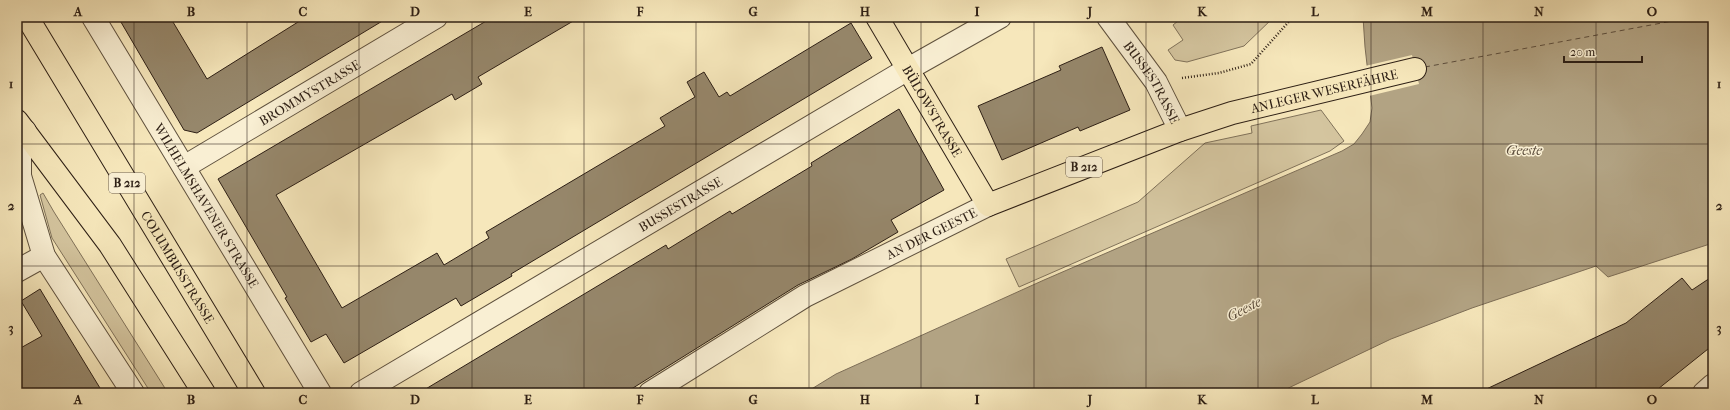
<svg xmlns="http://www.w3.org/2000/svg" width="1730" height="410" viewBox="0 0 1730 410" font-family="'IM FELL French Canon',serif">
<style>
.green{fill:#d4c59f;stroke:#80725a}
.water{fill:#b2a383;stroke:#7d6e57}
.pier{fill:#f6e7bb}
.lines{fill:none;stroke-linecap:round;stroke-linejoin:round}
.ferry{stroke:#5c4d3c;stroke-width:1;stroke-dasharray:5 4;stroke-linecap:butt}
.building{fill:#96876b;stroke:#2d1f15}
.minor-casing{stroke:#5f513e;stroke-width:24}
.tertiary-casing{stroke:#5f513e;stroke-width:24}
.primary-casing{stroke:#2d1f15;stroke-width:24}
.path{stroke:#2d1f15;stroke-width:2.5;stroke-dasharray:1 2;stroke-linecap:butt}
.minor{stroke:#f9efd3;stroke-width:22}
.tertiary{stroke:#f9efd3;stroke-width:22}
.primary{stroke:#f6e7bb;stroke-width:22}
.grid{fill:none;stroke:#2d1f15;stroke-width:1;stroke-opacity:0.55}
.labels{text-anchor:middle;dominant-baseline:central;stroke-width:3;stroke-linejoin:round;paint-order:stroke}
.shield{fill:#f9efd3;stroke:#6a5d4e;stroke-width:1}
.shield-label{font-size:12px;font-weight:bold;fill:#2d1f15}
.street-label{font-size:13px;fill:#2d1f15;stroke:#f9efd3}
.water-label{font-size:14px;font-style:italic;fill:#5c4d3c;stroke:#f9efd3}
.neatline{fill:none;stroke:#2d1f15;stroke-width:1.5}
.grid-label{font-size:13px;text-anchor:middle;font-weight:bold;fill:#2d1f15}
</style>
<rect width="100%" height="100%" fill="#f6e7bb"/>
<filter id="stains"><feTurbulence type="fractalNoise" baseFrequency=".005" numOctaves="4"/><feColorMatrix values="0 0 0 0 .2 0 0 0 0 .09 0 0 0 0 .02 0 0 0 .5 -.17"/></filter>
<radialGradient id="worn" r=".72"><stop offset=".6" stop-color="#630" stop-opacity="0"/><stop offset="1" stop-color="#630" stop-opacity=".3"/></radialGradient>
<!-- green -->
<g class="green">
<path d="M1183,17H1274L1244,46L1187,62L1175,60L1168,50L1183,40L1173,25Z"/>
<path d="M1321,110L1344,141L1330,151L1019,287L1006,259L1138,202L1205,143L1252,133L1251,126Z"/>
<path d="M43,193L54,212L168,393H151L52,238L40,195Z"/>
</g>
<!-- water -->
<path class="water" d="M1363,17H1713V243L1608,277L1596,266L1472,308L1391,339L1278,393H805L836,374L1044,280L1342,151L1354,144L1362,134L1370,122L1372,108L1365,47Z"/>
<!-- pier -->
<path class="pier" d="M1412,55L1419,84L1369,96L1365,66Z"/>
<g class="lines">
<!-- ferry -->
<path class="ferry" d="M1425,67L1694,17"/>
</g>
<!-- building -->
<g class="building">
<path d="M118,17H170L207,79L306,17H389L197,133L184,130Z"/>
<path d="M493,17H580L478,77L482,84L455,100L452,94L276,195L342,308L437,253L444,265L489,238L486,232L665,126L660,118L695,97L687,82L704,72L719,97L727,92L730,96L851,23L872,58L511,274L512,276L461,306L456,298L344,363L326,334L311,342L285,298L287,297L218,179Z"/>
<path d="M1102,47L1130,110L1080,131L1078,127L1002,160L978,106L1061,70L1059,66Z"/>
<path d="M899,109L944,190L891,220L898,232L852,259L798,285L625,393H419L666,245L668,249L730,211L732,214L812,166L811,163Z"/>
<path d="M1713,276V345L1653,393H1478L1626,323L1682,278L1692,290Z"/>
<path d="M40,289L61,324L103,393H17V350L42,336L21,301Z"/>
</g>
<g class="lines">
<defs>
<g id="minor">
<path id="s1" d="M93,17L320,393"/>
<path d="M25,131L20,152V176L44,256L133,393"/>
<path id="s2" d="M184,167L436,17"/>
<path d="M17,271L44,256"/>
<path id="s3" d="M361,393L908,69"/>
<path id="s4" d="M650,393L805,296L988,205"/>
<path d="M1704,393L1713,385"/>
</g>
<g id="tertiary">
<path id="s5" d="M1108,17L1156,82L1180,130"/>
<path d="M908,69L1000,17"/>
</g>
<g id="primary">
<path id="s6" d="M27,17L254,393"/>
<path id="s7" d="M877,17L988,205L1180,130L1232,113L1415,69"/>
<path d="M17,121L110,245L204,393"/>
</g>
</defs>
<!-- minor casing -->
<use href="#minor" class="minor-casing"/>
<!-- tertiary casing -->
<use href="#tertiary" class="tertiary-casing"/>
<!-- primary casing -->
<use href="#primary" class="primary-casing"/>
<!-- path -->
<path class="path" d="M1182,78L1219,73L1251,64L1293,17"/>
<!-- minor -->
<use href="#minor" class="minor"/>
<!-- tertiary -->
<use href="#tertiary" class="tertiary"/>
<!-- primary -->
<use href="#primary" class="primary"/>
</g>
<!-- grid -->
<path class="grid" d="M134,17V393M247,17V393M359,17V393M472,17V393M584,17V393M696,17V393M809,17V393M921,17V393M1034,17V393M1146,17V393M1258,17V393M1371,17V393M1483,17V393M1596,17V393M17,144H1713M17,266H1713"/>
<g class="labels">
<!-- shield labels -->
<g class="shield">
<rect x="1066" y="157" width="36" height="20" rx="3"/>
<rect x="109" y="173" width="36" height="20" rx="3"/>
</g>
<g class="shield-label">
<text x="1084" y="167">B 212</text>
<text x="127" y="183">B 212</text>
</g>
<!-- street labels -->
<g class="street-label">
<text stroke="none"><textPath href="#s5" startOffset="79">BUSSESTRASSE</textPath></text>
<text stroke="none"><textPath href="#s7" startOffset="574">ANLEGER WESERFÄHRE</textPath></text>
<text stroke="none"><textPath href="#s2" startOffset="146">BROMMYSTRASSE</textPath></text>
<text stroke="none"><textPath href="#s7" startOffset="109">BÜLOWSTRASSE</textPath></text>
<text stroke="none"><textPath href="#s3" startOffset="371">BUSSESTRASSE</textPath></text>
<text stroke="none"><textPath href="#s1" startOffset="220">WILHELMSHAVENER STRASSE</textPath></text>
<text stroke="none"><textPath href="#s4" startOffset="324">AN DER GEESTE</textPath></text>
<text stroke="none"><textPath href="#s6" startOffset="292">COLUMBUSSTRASSE</textPath></text>
</g>
<!-- water labels -->
<g class="water-label">
<text x="1524" y="150">Geeste</text>
<text transform="translate(1244 309) rotate(-27)">Geeste</text>
</g>
</g>
<!-- margin -->
<rect width="1730" height="410" fill="none" stroke="#f6e7bb" stroke-width="44"/>
<!-- scale -->
<path d="M1564 56v6h78v-6" fill="none" stroke="#2d1f15" stroke-width="2"/>
<text x="1570" y="56" font-size="12" fill="#2d1f15" stroke="#f9efd3" stroke-width="3" paint-order="stroke">20 m</text>
<rect x="22" y="22" width="1686" height="366" class="neatline"/>
<g class="grid-label">
<text x="78" y="16">A</text>
<text x="191" y="16">B</text>
<text x="303" y="16">C</text>
<text x="415" y="16">D</text>
<text x="528" y="16">E</text>
<text x="640" y="16">F</text>
<text x="753" y="16">G</text>
<text x="865" y="16">H</text>
<text x="977" y="16">I</text>
<text x="1090" y="16">J</text>
<text x="1202" y="16">K</text>
<text x="1315" y="16">L</text>
<text x="1427" y="16">M</text>
<text x="1539" y="16">N</text>
<text x="1652" y="16">O</text>
<text x="11" y="88">1</text>
<text x="1719" y="88">1</text>
<text x="11" y="210">2</text>
<text x="1719" y="210">2</text>
<text x="11" y="332">3</text>
<text x="1719" y="332">3</text>
<text x="78" y="404">A</text>
<text x="191" y="404">B</text>
<text x="303" y="404">C</text>
<text x="415" y="404">D</text>
<text x="528" y="404">E</text>
<text x="640" y="404">F</text>
<text x="753" y="404">G</text>
<text x="865" y="404">H</text>
<text x="977" y="404">I</text>
<text x="1090" y="404">J</text>
<text x="1202" y="404">K</text>
<text x="1315" y="404">L</text>
<text x="1427" y="404">M</text>
<text x="1539" y="404">N</text>
<text x="1652" y="404">O</text>
</g>
<rect width="100%" height="100%" filter="url(#stains)"/>
<rect width="100%" height="100%" fill="url(#worn)"/>
</svg>
